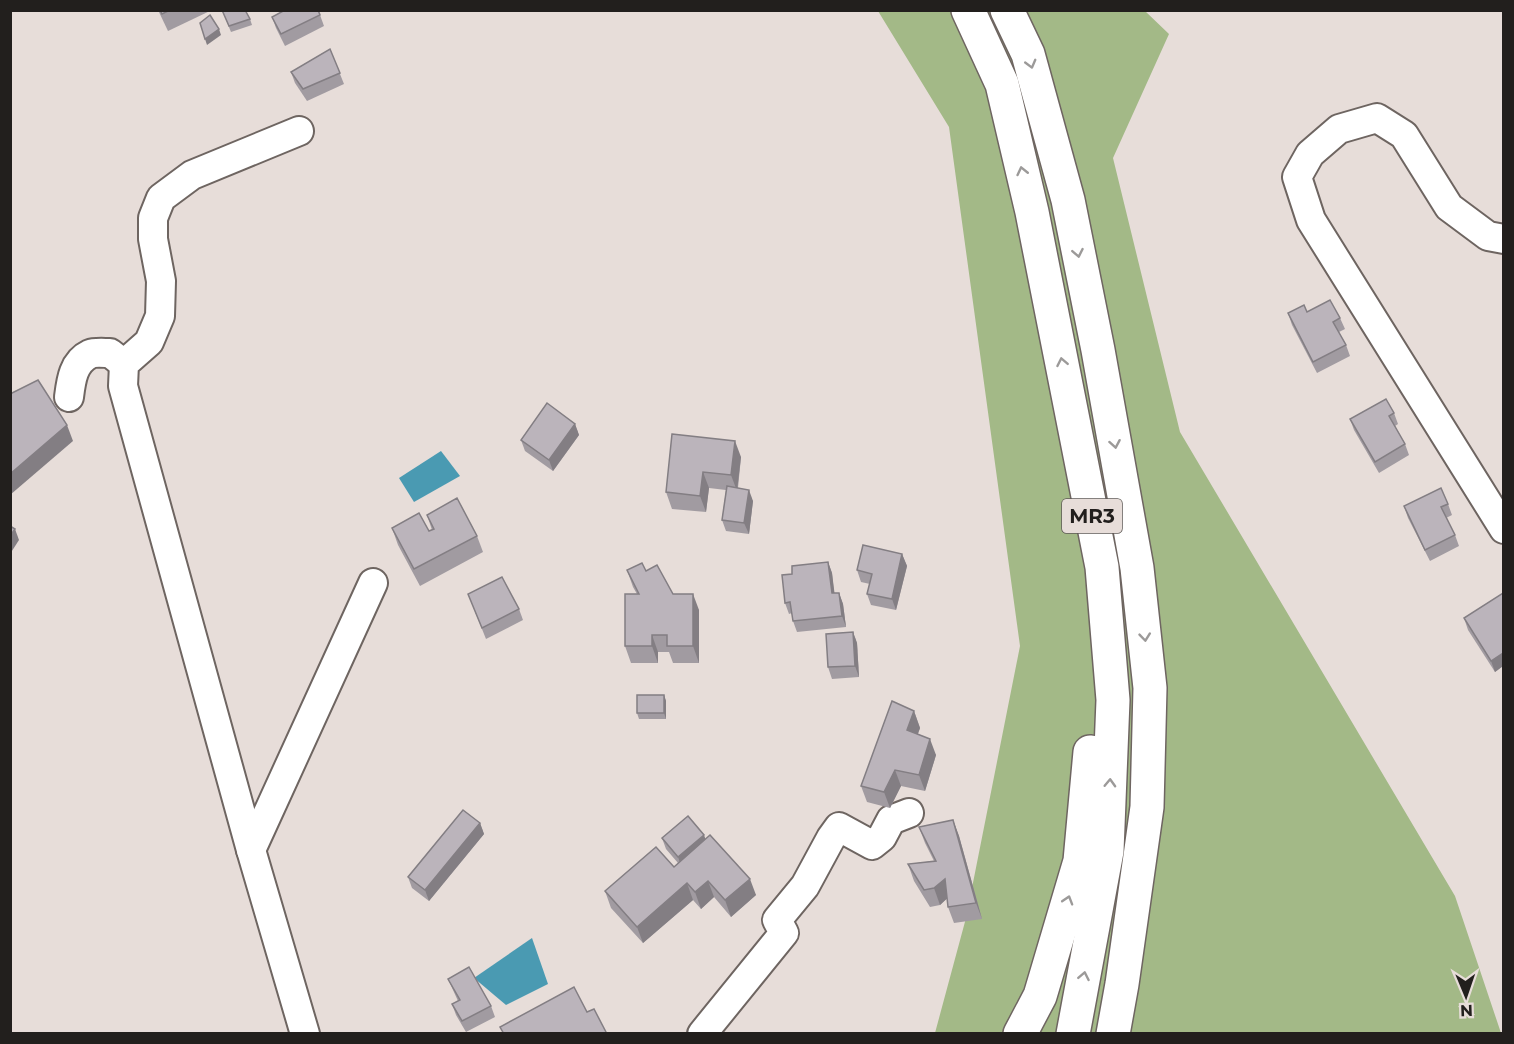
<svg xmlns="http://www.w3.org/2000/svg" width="1514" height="1044" viewBox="0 0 1514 1044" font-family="Montserrat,sans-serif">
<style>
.green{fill:#a3b987}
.water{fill:#4a9ab2}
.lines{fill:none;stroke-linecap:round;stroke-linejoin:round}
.minor-casing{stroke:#6e6561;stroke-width:32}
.highway-casing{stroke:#6e6561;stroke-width:36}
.minor{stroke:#fff;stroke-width:28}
.highway{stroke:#fff;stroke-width:33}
.wall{fill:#a19ba1}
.shaded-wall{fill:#837e83}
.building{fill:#bbb4bb;stroke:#837e83;stroke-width:1.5}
.oneway{stroke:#9c9a99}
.labels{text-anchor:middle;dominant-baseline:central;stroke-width:4.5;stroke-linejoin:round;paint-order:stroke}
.shield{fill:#e7ddd9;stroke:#5d5855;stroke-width:1.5}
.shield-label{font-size:20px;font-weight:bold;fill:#221f1d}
</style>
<rect width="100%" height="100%" fill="#e7ddd9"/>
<!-- green -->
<path class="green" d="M878,11H1145L1169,34L1113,158L1180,432L1455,896L1501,1033H935L966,918L1020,646L949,127Z"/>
<!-- water -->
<g class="water">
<path d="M441,451L460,476L414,502L399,478Z"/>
<path d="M532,938L548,984L506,1005L474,978Z"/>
</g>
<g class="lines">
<defs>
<g id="minor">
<path d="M299,131L192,175L161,198L153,218V239L161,281L160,316L149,342L124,364L123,386L251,850L305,1034"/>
<path d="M1504,239L1488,236L1449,207L1404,135L1377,118L1339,129L1310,154L1297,177L1311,220L1504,529"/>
<path d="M69,397C71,381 73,362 90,354C95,352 104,353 110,353L124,364"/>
<path d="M251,850L373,583"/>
<path d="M702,1034L784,933L777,920L805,886L831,838L839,827L872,845L882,837L891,820L909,813"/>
</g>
<g id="highway">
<path d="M968,10L1002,84L1032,212L1102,567L1113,700L1107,851L1073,1034"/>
<path d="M1007,10L1028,54L1068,200L1098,350L1137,568L1150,688L1147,807L1122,984L1113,1034"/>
<path d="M1020,1034L1040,996L1080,861L1090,752"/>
</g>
</defs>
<!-- minor casing -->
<use href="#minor" class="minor-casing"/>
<!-- highway casing -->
<use href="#highway" class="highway-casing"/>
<!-- minor -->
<use href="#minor" class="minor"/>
<!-- highway -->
<use href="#highway" class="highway"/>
</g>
<!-- wall -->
<g class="wall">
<path d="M158,10H212L168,31Z"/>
<path d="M222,10L250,19L252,25L231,32Z"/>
<path d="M320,15L324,26L285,46L276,28L272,17Z"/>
<path d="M330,49L344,84L307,101L295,83L291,72Z"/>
<path d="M1307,312L1340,318L1345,329L1339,332L1346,345L1350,356L1317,373L1292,325L1288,313Z"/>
<path d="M1394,413L1398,424L1395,426L1405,444L1409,455L1379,473L1354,430L1350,419Z"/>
<path d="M575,424L579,435L553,471L525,451L521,440Z"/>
<path d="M672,434L741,457L738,488L753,501L749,534L726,531L722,520L726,490L709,488L706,512L672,509L666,492Z"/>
<path d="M1448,504L1452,515L1446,518L1455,535L1459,546L1430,561L1408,518L1404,506Z"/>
<path d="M427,515L477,536L483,552L420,586L398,545L392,528L429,531L432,530Z"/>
<path d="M902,554L907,566L896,610L871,605L867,594L870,584L861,582L857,570Z"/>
<path d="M828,562L832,573L834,593H839L843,604L846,627L797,632L793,621L792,613L789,614L785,603L792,574Z"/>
<path d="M627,570L646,571L673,594L699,610V663H673L669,652H658V663H631L625,646L637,594L633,587Z"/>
<path d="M468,594L519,609L523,620L486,639Z"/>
<path d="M1503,594V666L1495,672L1468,630L1464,618Z"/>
<path d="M853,632L857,643L859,677L832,679L828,667Z"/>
<path d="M664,695L666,701V719H639L637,713Z"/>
<path d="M914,711L920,728L918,734L936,755L925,791L901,786L890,808L867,802L861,786Z"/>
<path d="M953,820L959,836L982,919L954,923L948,907L947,898L940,905L930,907L914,881L908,864L934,861L925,843L919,827Z"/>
<path d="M480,823L484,834L429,901L412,888L408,877Z"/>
<path d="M662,838L706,839L756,895L731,917L714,897L701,909L693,900L643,943L611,908L605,891L674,867L678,863L666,849Z"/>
<path d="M448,979L491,1006L495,1017L466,1032L456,1015L452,1004L458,1001Z"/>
</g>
<!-- shaded-wall -->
<g class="shaded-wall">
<path d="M219,29L221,35L207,45L205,39Z"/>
<path d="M575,424L579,435L553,471L549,460Z"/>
<path d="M67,425L73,441L10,495V474Z"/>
<path d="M735,441L741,457L737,491L731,475Z"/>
<path d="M703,472L709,488L706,512L700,496Z"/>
<path d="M749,490L753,501L749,534L744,523Z"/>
<path d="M15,529L19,540L10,554V536Z"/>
<path d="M902,554L907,566L896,610L892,599Z"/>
<path d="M828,562L832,573L836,605L832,593Z"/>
<path d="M839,593L843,604L846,627L842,616Z"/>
<path d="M693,594L699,610V663L693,646Z"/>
<path d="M853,632L857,643L859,677L855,666Z"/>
<path d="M652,635L658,652V663L652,646Z"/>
<path d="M1503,653V666L1495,672L1491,661Z"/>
<path d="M664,695L666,701V719L664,713Z"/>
<path d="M914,711L920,728L913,746L907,730Z"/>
<path d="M930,739L936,755L925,791L919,775Z"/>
<path d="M895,770L901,786L890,808L884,792Z"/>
<path d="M953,820L959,836L982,919L976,903Z"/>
<path d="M480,823L484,834L429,901L425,890Z"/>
<path d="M704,835L708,846L682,868L678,857Z"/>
<path d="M750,879L756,895L731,917L725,900Z"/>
<path d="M945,879L951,895L940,905L934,888Z"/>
<path d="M708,881L714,897L701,909L695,892Z"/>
<path d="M687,883L693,900L643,943L637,927Z"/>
</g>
<!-- building -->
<g class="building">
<path d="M160,10H170L162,14Z"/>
<path d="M222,10H245L250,19L229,26Z"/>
<path d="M285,10H318L320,15L281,34L272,17Z"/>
<path d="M210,15L219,29L205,39L200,23Z"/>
<path d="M330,49L340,73L303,89L291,72Z"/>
<path d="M1330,300L1340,318L1333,322L1346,345L1313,362L1288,313L1304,305L1307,312Z"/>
<path d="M38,380L67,425L10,474V394Z"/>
<path d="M1386,399L1394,413L1389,416L1405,444L1375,462L1350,419Z"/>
<path d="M547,403L575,424L549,460L521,440Z"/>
<path d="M672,434L735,441L731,475L703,472L700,496L666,492Z"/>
<path d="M727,486L749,490L744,523L722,520Z"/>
<path d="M1441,488L1448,504L1441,507L1455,535L1425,550L1404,506Z"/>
<path d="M457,498L477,536L414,569L392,528L419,513L429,531L434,529L427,515Z"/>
<path d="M10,526L15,529L10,536Z"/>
<path d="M863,545L902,554L892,599L867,594L872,574L857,570Z"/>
<path d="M828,562L832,593H839L842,616L793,621L790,602L785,603L782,575L792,574V566Z"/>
<path d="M642,563L646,571L657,565L673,594H693V646H667V635H652V646H625V594H639L627,570Z"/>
<path d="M502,577L519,609L482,628L468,594Z"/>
<path d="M1503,593V653L1491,661L1464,618Z"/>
<path d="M853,632L855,666L828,667L826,634Z"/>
<rect x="637" y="695" width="27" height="18"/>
<path d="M892,701L914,711L907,730L930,739L919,775L895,770L884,792L861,786Z"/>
<path d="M463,810L480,823L425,890L408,877Z"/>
<path d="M688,816L704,835L678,857L662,838Z"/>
<path d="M953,820L976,903L948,907L945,879L934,888L924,890L908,864L936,861L919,827Z"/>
<path d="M710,835L750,879L725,900L708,881L695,892L687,883L637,927L605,891L656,847L674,867Z"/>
<path d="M469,967L491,1006L462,1021L452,1004L460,1000L448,979Z"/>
<path d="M574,987L587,1012L594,1009L607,1034H504L500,1027Z"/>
</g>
<!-- one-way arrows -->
<defs><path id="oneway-chevron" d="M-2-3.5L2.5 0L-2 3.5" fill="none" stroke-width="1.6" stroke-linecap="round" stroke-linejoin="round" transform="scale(1.5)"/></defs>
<g class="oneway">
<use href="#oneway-chevron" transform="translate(1031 64) rotate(75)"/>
<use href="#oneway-chevron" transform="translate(1022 171) rotate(-103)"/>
<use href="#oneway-chevron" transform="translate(1078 253) rotate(79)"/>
<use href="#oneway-chevron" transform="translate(1062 362) rotate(-101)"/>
<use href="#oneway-chevron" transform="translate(1115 444) rotate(80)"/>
<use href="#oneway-chevron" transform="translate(1145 637) rotate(84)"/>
<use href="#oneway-chevron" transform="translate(1110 783) rotate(-88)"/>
<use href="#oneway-chevron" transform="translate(1068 900) rotate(-73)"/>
<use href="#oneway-chevron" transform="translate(1084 976) rotate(-79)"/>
</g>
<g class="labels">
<!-- shield labels -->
<rect class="shield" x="1062" y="499" width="60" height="34" rx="4.5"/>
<g class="shield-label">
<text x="1092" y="516">MR3</text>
</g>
</g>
<!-- border -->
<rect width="1514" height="1044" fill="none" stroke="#221f1d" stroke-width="24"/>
<!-- north arrow -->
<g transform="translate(1466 996) rotate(178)" stroke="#e7ddd9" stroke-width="4.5" paint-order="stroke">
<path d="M0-4.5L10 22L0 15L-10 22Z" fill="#221f1d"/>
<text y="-9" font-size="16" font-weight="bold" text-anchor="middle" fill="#221f1d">N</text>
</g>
</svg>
